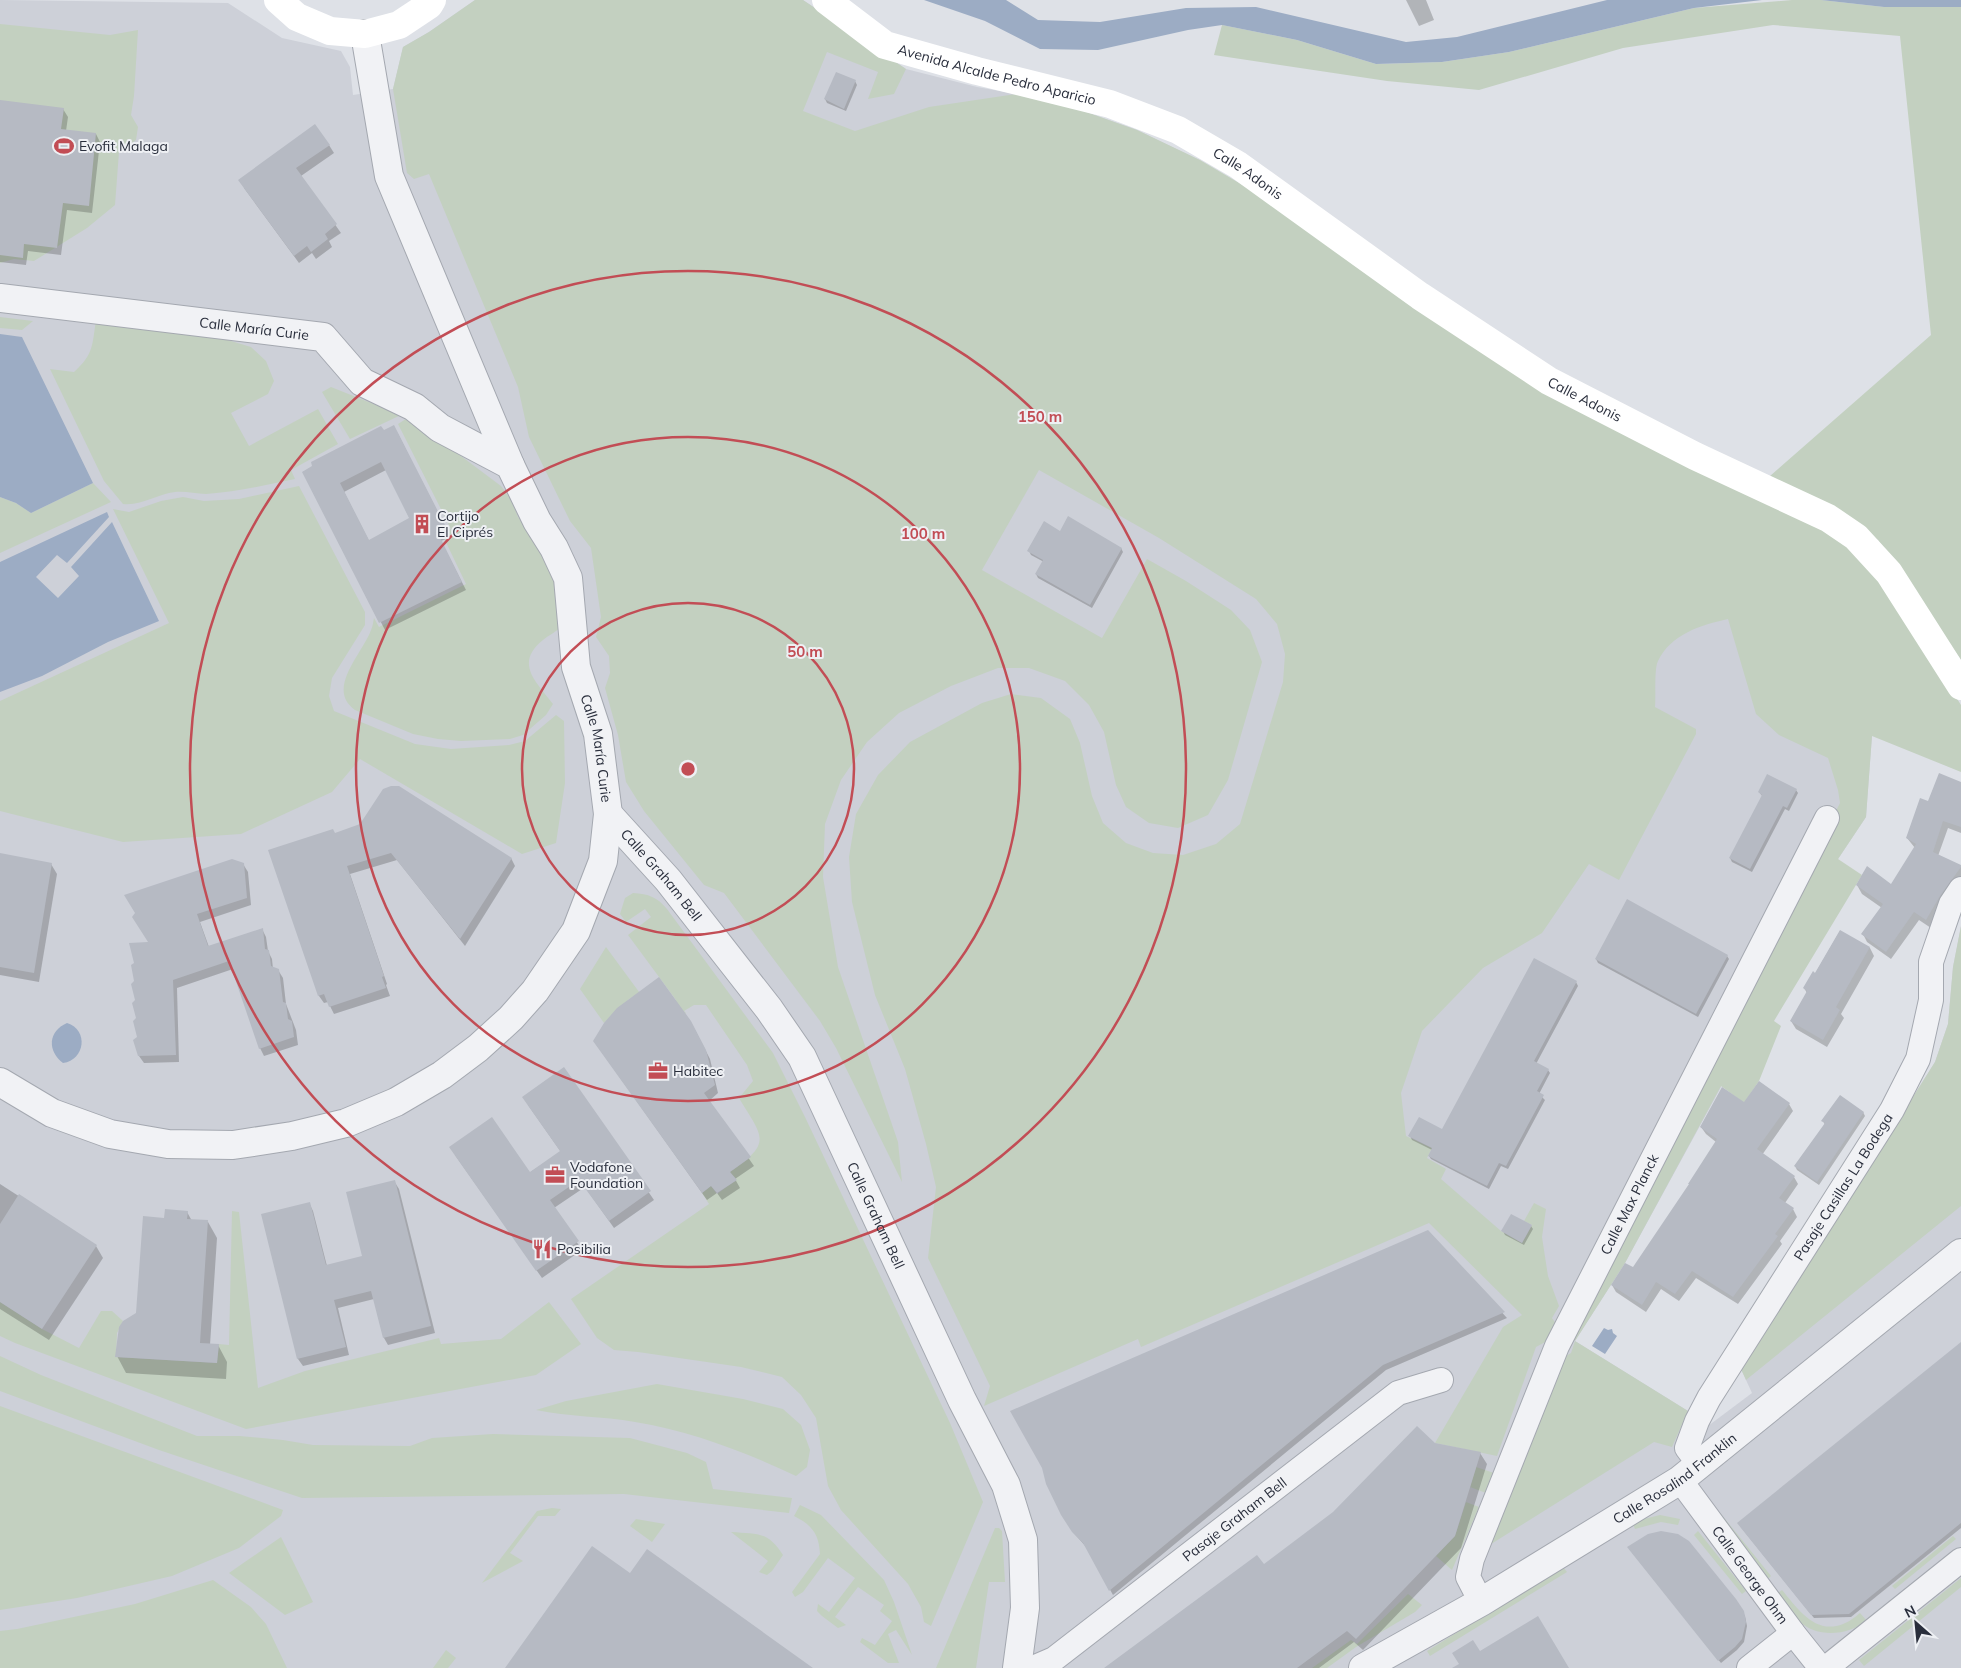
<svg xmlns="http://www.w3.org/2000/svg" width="1961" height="1668" viewBox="0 0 1961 1668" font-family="Mulish,sans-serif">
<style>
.built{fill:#cdd0d8}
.green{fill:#c3d0c0}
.water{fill:#9cacc4}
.shadow{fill:#0003;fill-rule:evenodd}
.building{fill:#b6bac3;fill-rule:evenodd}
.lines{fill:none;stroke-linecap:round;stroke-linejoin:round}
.minor-casing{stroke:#a4a8b0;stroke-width:26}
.tertiary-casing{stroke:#a4a8b0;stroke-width:30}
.minor{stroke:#f1f2f5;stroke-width:24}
.tertiary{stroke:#f1f2f5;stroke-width:28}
.secondary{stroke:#fff;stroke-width:28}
.ring{fill:none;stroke:#c24d55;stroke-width:2.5}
.labels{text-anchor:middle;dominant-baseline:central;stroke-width:4;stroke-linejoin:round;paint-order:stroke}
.street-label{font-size:14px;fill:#292e3c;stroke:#eef0f4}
.poi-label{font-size:14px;fill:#292e3c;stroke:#eef0f4;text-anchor:start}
.centre{fill:#c24d55;stroke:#eef0f4;stroke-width:2.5}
.ring-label{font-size:15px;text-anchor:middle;font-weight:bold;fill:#c24d55;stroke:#eef0f4;stroke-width:4;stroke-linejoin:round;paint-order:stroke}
</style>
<rect width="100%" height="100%" fill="#dee1e7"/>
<!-- built -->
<path class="built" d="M0,0L228,3L282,38L341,51L350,67L353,95L393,89L403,47L429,32L475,0H803L906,69L977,87L1055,101L1137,130L1199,160L1872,735L1866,817L1838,859L1719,1091L1625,1263L1575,1341L1688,1411L1686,1416L1708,1426L1752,1393L1741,1369L1935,1062L1948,1024L1953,967L1961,926V1668H0Z"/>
<!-- green -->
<g class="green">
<path d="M475,0H803L906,69L894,94L868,99L878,72L827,52L803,111L855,131L929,107L1016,94L1055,101L1137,130L1200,160L1848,541L1884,583L1961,705V772L1872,736L1866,817L1838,859L1862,875L1774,1021L1781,1026L1759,1081L1744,1103L1721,1086L1625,1263L1575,1341L1688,1411L1672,1447L1654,1442L1488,1546L1561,1359L1571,1353L1575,1341L1570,1338L1840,803L1838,790L1828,758L1779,735L1756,714L1728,619C1701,625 1671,634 1658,661C1654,668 1656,698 1655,707L1696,729V734L1619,880L1589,864L1542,933L1483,968L1422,1031L1401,1093L1406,1136L1432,1148L1427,1158L1446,1169L1441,1179L1501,1231L1522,1243L1532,1225L1524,1221L1534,1203L1546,1209L1542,1237L1548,1276L1559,1306L1552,1318L1557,1325L1549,1340L1536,1347L1497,1456L1435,1443L1503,1327L1522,1315L1429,1223L1141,1347L1138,1339L984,1406L990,1386L928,1258L936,1187L926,1144L905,1069L875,995L852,902L849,857L856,814L878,775L910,742L982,703L1011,694L1041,698L1070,719L1080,743L1092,796L1103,823L1126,843L1153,853L1183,855L1216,844L1240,824L1283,682L1285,654L1277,624L1256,599L1159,538L1039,470L982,570L1102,638L1147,559L1186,581L1231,610L1250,630L1262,662L1228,780L1208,815L1178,828L1149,823L1126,807L1116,785L1104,732L1089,705L1065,681L1029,668H998L951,686L899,713L867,742L841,780L825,824L823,877L838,967L898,1142L902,1182L836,1048L820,1021L724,893L704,885L644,811L626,782L618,735L605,688L610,673L609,656L596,637L601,617L591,548L570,521L529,437L518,387L429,174L414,179L407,173L393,89L403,47L429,32Z"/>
<path d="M1792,0H1821L1884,7H1961V660L1878,540L1826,505L1770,476L1931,335L1900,36L1773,25L1623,48L1479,90L1387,81L1214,55L1222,25L1297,40L1376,64L1442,62L1509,52L1694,8Z"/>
<path d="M0,24L110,35L138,30L134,96L131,115L138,127L136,140L119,152L115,205L87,228L34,261L14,259L0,263Z"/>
<path d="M0,317L33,321L22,330L0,328Z"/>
<path d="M96,320L221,338L251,347L266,361L274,381L268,394L231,413L249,446L318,409L338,444L291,470L295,479C265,485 237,492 206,494C196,494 185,491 175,492C157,494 142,506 123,504L104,481L50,369L74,372C94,354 92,345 96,320Z"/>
<path d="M331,387L401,415L350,439L322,392Z"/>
<path d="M409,417L501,486L512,501L518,517L552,566L559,586L562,626C556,632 549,635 543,640C513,664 538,683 553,704L546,715L523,735L510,739L461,741L438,739L413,734L355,710C325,689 363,653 371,630C373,626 373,622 374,618L379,627L466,584L442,534L451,529L398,424Z"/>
<path d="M93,483L111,502L0,553V497L16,503L31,513Z"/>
<path d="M299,486L365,612V625L332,678L329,696L334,711L415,744L451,749L509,745L525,741L556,715L564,721L565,783L556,843L522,854L360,759L332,792L241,834L123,842L0,811V701L169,623L113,509L129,512L161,501L183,497L204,501L239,499Z"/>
<path d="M633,893C649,894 657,897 667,909L773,1053L805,1117L950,1423L983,1502L931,1626L924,1622L921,1607L908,1584L841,1510L828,1486L816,1418L801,1395L782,1377L741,1367L638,1352L614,1350L597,1338L571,1299L709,1204L702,1193L711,1186L717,1194L736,1180L730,1172C773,1142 763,1138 739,1098L753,1081L747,1065L706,1005H694L684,1011L686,1013L682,1017L672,1003L676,1000L628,935L651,917L645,909L626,922L620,914L625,898Z"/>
<path d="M1961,926V1206L1746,1380L1741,1369L1935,1062L1948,1024L1953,967Z"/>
<path d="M606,947L642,996L636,999L634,996L629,999L604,1023L580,989Z"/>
<path d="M232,1211L239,1212L258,1388L305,1371L439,1338L441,1344L501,1339L549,1302L581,1344L536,1375L246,1429L15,1343L0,1336V1302L42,1329L79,1348L101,1311H112L123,1321L117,1333L116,1357L217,1363L219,1344L229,1345Z"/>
<path d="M0,1356L41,1375L197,1436H240L283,1440L313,1445L410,1446L432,1438L493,1434L630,1438L687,1453L706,1462L713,1489L792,1498L789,1513L624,1494L302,1498L159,1450L0,1391Z"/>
<path d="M657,1384L743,1399L783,1409L801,1425L810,1450L807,1467L796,1476C745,1452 691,1431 635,1422C602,1416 569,1417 536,1410L566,1401Z"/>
<path d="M0,1406L283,1510L281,1516L239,1548L172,1576L77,1598L0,1610Z"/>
<path d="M1476,1467L1494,1473L1486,1493L1470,1487Z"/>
<path d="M1466,1502L1479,1507L1452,1570L1436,1556L1455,1536Z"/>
<path d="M800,1505L821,1515L884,1580L894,1602L912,1655L896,1630L888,1634L899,1663H888L860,1642L862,1638L875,1645L892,1621L880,1611L884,1605L858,1587L835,1617L846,1625L838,1628L822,1616L817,1611L818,1604L829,1612L855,1578L828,1558L803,1592L795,1597L792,1592L820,1554C819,1534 812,1525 794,1516Z"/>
<path d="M552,1508L561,1509L555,1516H538L510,1553L523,1561L482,1583L537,1511Z"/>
<path d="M1721,1514L1771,1576L1767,1580L1718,1516Z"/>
<path d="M1660,1515L1680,1519L1678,1525L1661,1522L1635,1529L1633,1524L1644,1519Z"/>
<path d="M636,1519L665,1524L652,1542L630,1526Z"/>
<path d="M995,1528H999L1002,1531L1005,1582H989L976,1668H936Z"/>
<path d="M1698,1531L1746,1591L1742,1594L1694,1535Z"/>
<path d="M731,1532C757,1534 768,1531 783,1555L772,1571L767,1575L759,1572L768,1561Z"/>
<path d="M1953,1536L1956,1539L1895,1589L1892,1586Z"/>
<path d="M281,1537L313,1602L285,1615L229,1573Z"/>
<path d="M1563,1567L1567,1572L1430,1656L1427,1651Z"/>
<path d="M1961,1578V1587L1864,1666L1859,1660Z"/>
<path d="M213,1580L251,1607L266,1624L287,1668H0V1631L17,1629L135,1604Z"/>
<path d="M1782,1590C1798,1609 1815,1635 1843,1624C1849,1622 1855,1617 1860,1613L1867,1621C1848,1635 1818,1639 1799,1621C1791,1613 1785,1602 1778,1593Z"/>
<path d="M1408,1594L1422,1605L1415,1612L1356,1647L1327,1668H1312L1351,1640L1357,1644Z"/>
<path d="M446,1650L456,1658L448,1668H433Z"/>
</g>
<!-- water -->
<g class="water">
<path d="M924,0H1006L1038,20L1100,22L1186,8L1256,7L1406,42L1457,37L1607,0H1762L1694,8L1509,52L1442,62L1376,64L1297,40L1222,25L1188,30L1098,50L1040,49L985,21Z"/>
<path d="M1821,0H1961V7H1884Z"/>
<path d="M0,334L22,337L93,483L31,513L16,503L0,497Z"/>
<path d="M107,512L109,517L67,563L57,555L36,577L58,598L79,576L71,567L112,522L159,621L108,642L42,676L0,692V562Z"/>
<path d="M67,1023C89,1030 85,1060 63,1063C47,1051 48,1031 67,1023Z"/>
<path d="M1604,1328L1608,1330L1612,1329L1613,1333L1617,1336L1605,1354L1592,1346Z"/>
</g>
<!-- shadow -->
<g class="shadow">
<path d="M1406,0H1426L1434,20L1419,26Z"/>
<path d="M855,81L857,85L846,111L827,103L825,99Z"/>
<path d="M0,101L63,109L68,117L66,131L96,134L100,142L92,213L67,210L61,255L28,251L26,265L0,262Z"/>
<path d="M329,145L334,153L301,176L341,233L329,241L332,247L316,259L312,253L299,263L244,188Z"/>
<path d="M383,432L398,434L450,537L441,541L466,590L385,630L303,472ZM386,470L411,519L369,541L344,492Z"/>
<path d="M1061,532L1121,548L1123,552L1092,608L1038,578L1036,574L1044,562L1031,555L1029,551Z"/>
<path d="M1961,783V833L1948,828L1938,856L1961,866V881L1931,928L1919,920L1891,959L1867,942L1863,934L1882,908L1862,894L1857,885L1892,886L1915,848L1907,838L1929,803Z"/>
<path d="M1796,790L1798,793L1789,811L1785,809L1752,872L1732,862L1730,858L1763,797L1759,792Z"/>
<path d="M335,834L511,858L515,866L465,946L397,860L350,874L387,984L386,985L390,996L334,1014L328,1002L324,1003L319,996L270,851Z"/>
<path d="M0,855L51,864L57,874L39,982L0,975Z"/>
<path d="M243,864L248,872L251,905L200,922L209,947L262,929L266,937L268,951L272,959L273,969L278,970L283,978L286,1004L296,1030L298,1045L264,1056L260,1048L233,969L177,988L179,1062L144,1063L139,1056L137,1000L150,943Z"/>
<path d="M1840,931L1870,948L1874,956L1841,1014L1844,1018L1827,1047L1796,1029L1791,1021L1807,993L1804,988L1815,974Z"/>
<path d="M1727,956L1729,959L1698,1017L1598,963L1596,959Z"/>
<path d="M1576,982L1578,986L1536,1064L1548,1070L1550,1073L1539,1094L1545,1100L1508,1169L1501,1166L1489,1189L1431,1159L1429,1156L1432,1150L1412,1140L1410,1136L1442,1131Z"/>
<path d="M695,1030L710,1059L718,1093L709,1101L754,1166L735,1179L740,1188L722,1200L717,1193L707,1200L594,1041Z"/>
<path d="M564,1068L654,1200L614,1228L585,1187L554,1208L582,1250L542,1278L455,1155L529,1173L561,1152L528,1105Z"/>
<path d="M1745,1104H1789L1793,1111L1762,1155L1794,1177L1798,1184L1785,1203L1793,1209L1797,1217L1780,1241L1782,1244L1738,1304L1696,1278L1679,1301L1661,1289L1646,1312L1616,1292L1612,1285L1633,1269L1690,1185L1716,1142L1706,1134L1701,1127Z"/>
<path d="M1863,1112L1865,1116L1819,1185L1797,1170L1795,1166L1825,1125L1823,1121Z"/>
<path d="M394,1181L399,1189L435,1333L388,1345L384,1338L374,1299L338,1308L349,1355L303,1366L298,1359L309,1203L313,1211L327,1266L364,1257Z"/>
<path d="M0,1184L96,1246L103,1258L49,1340L0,1309Z"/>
<path d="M187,1212L192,1221L208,1222L217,1238L210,1345H218L227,1362L226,1379L126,1373L117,1356L138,1314L165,1219Z"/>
<path d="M1531,1226L1533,1229L1524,1245L1505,1235L1503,1231Z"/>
<path d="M1428,1231L1507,1318L1386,1370L1113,1595L1087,1548L1073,1532Z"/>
<path d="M1961,1344V1528L1851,1617L1814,1618L1740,1526Z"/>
<path d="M1435,1444L1480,1453L1487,1464L1461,1548L1363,1650L1354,1642L1319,1668H1106L1264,1566Z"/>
<path d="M1631,1551L1735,1600L1745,1616L1747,1626L1744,1642L1737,1650L1721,1663Z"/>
</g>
<!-- building -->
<g class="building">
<path d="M836,72L856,80L844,109L824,99Z"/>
<path d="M0,100L64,108L61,129L96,133L89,206L63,203L57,248L24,244L23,258L0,255Z"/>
<path d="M315,124L330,145L296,168L337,224L325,234L328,239L311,252L307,246L294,256L238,180Z"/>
<path d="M394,425L447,529L438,533L462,582L379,623L302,472L312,466L311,462L381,426L384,430ZM381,462L409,518L369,540L340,483Z"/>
<path d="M1068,516L1122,548L1090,605L1035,574L1043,560L1027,551L1044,521L1060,531Z"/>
<path d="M1939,773L1961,782V827L1943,821L1933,852L1961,865V867L1940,896L1926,920L1914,912L1886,952L1861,934L1883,904L1856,885L1867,866L1891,884L1916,844L1906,838L1920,798L1928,801Z"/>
<path d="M1767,774L1797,789L1787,808L1783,806L1750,869L1729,858L1762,795L1758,792Z"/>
<path d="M391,786H399L512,858L460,939L391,853L347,866L384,976L382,977L386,988L329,1007L324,994L318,996L268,850L333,829L335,833L360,824L383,789Z"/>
<path d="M0,853L52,863L34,973L0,967Z"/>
<path d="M232,859L244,863L247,898L197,914L208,946L263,928L265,949L269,950L271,966L279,969L283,1002L286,1003L288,1019L292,1021L294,1037L259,1049L229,961L173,980L176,1055L138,1056L133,1040L137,1037L133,1021L136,1018L132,1003L135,1000L131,984L134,981L131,965L134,963L129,943L148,942L132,917L135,913L124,895Z"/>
<path d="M1627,899L1728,955L1696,1014L1595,959Z"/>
<path d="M1840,930L1870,947L1836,1007L1840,1010L1823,1040L1790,1021L1807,991L1803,988L1813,971L1815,973Z"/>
<path d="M1534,958L1577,981L1534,1061L1549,1069L1537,1091L1544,1095L1506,1166L1499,1163L1487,1186L1428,1156L1432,1148L1408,1136L1419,1117L1442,1129Z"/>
<path d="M659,977L691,1021L706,1050L715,1085L704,1093L751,1157L730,1172L737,1180L717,1193L711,1186L702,1193L593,1041L604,1023L617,1008Z"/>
<path d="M564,1067L651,1191L609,1221L579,1180L550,1200L579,1241L536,1271L449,1147L492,1117L530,1172L560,1151L522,1097Z"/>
<path d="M1759,1081L1790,1103L1757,1149L1795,1176L1779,1198L1794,1208L1775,1234L1778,1236L1733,1297L1692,1271L1675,1294L1656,1282L1642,1305L1611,1285L1625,1263L1633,1267L1689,1184H1688L1717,1139L1700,1127L1722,1087L1744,1102Z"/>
<path d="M1840,1095L1864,1112L1817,1182L1794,1166L1825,1123L1821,1121Z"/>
<path d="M395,1180L431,1326L383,1338L371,1291L334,1300L346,1347L297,1359L261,1214L310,1202L326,1265L362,1256L346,1192Z"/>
<path d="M19,1194L97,1245L42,1329L0,1302V1224Z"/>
<path d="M165,1209L188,1211L187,1219L208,1220L200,1343L219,1344L217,1363L115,1357L119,1327L123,1321L136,1313L143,1216L164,1218Z"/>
<path d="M1511,1214L1532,1225L1522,1243L1501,1231Z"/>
<path d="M1428,1230L1505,1312L1383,1365L1109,1591L1083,1543L1072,1532L1061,1515L1046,1484L1042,1468L1010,1411Z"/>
<path d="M1961,1342V1523L1849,1614L1811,1615L1737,1523Z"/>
<path d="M1417,1426L1435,1443L1481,1452L1455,1536L1356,1639L1347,1631L1297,1668H1104L1257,1555L1264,1564L1333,1512Z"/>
<path d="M1661,1531L1678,1534L1689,1541L1736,1599L1744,1611L1746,1622L1742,1639L1735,1647L1718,1661L1627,1547L1648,1534Z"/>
<path d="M592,1546L630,1573L647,1549L813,1668H505Z"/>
<path d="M1538,1616L1569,1668H1452L1459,1664L1452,1653L1473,1640L1480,1651Z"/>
</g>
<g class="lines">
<defs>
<g id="minor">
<path id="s1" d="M1699,1464L1687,1448L1697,1421L1709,1398L1892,1110L1918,1059L1931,1000V962L1951,904L1961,889"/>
<path id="s2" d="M1680,1480L1793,1633L1821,1668"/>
<path id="s3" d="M1481,1602L1468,1577L1472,1559L1557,1346L1827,818"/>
<path id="s4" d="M1033,1668L1054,1659L1398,1393L1441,1380"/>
<path d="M1749,1668L1793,1633"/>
<path d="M1826,1668L1961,1560"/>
</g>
<g id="tertiary">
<path d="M365,34L389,176L510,465"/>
<path id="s5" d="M0,298L323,337L362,382L414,407L440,428L510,465L537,521L554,548L568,578L576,667L598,734L608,814L603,861L576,931L535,991L511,1018L478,1048L442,1075L396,1102L346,1123L292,1136L233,1145L168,1144L110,1134L52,1113L0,1082"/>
<path id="s6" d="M608,814L668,880L769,1009L802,1057L962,1400L1006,1485L1023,1540L1025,1608L1017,1668"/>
<path id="s7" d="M1363,1668L1481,1602L1680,1480L1961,1253"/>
</g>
</defs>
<!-- minor casing -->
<use href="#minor" class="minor-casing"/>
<!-- tertiary casing -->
<use href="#tertiary" class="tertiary-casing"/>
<!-- minor -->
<use href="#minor" class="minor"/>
<!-- tertiary -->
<use href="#tertiary" class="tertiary"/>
<!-- secondary -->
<g class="secondary">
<path d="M278,0L297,17L330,31L365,34L399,25L429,5L432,0"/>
<path id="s8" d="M826,0L885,45L977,71L1110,104L1178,130L1238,165L1420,296L1549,381L1695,456L1828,518L1856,537L1889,573L1961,686"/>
</g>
</g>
<!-- distance rings -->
<g class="ring">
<circle cx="688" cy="769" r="166"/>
<circle cx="688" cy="769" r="332"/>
<circle cx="688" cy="769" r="498"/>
</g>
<!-- icons -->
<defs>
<symbol id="stadium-bare" viewBox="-9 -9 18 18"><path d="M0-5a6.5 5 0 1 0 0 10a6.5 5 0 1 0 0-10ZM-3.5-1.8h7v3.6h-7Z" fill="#c24d55" stroke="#eef0f4" stroke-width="2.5" paint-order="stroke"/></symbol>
<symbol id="building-bare" viewBox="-9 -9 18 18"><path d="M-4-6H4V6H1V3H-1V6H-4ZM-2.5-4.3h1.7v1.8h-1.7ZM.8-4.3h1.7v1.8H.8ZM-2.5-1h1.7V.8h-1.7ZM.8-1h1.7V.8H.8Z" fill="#c24d55" stroke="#eef0f4" stroke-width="2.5" paint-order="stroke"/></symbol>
<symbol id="office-bare" viewBox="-9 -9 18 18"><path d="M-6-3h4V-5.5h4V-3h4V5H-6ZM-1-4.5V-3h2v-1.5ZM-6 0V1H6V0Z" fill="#c24d55" stroke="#eef0f4" stroke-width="2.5" paint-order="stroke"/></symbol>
<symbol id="restaurant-bare" viewBox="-9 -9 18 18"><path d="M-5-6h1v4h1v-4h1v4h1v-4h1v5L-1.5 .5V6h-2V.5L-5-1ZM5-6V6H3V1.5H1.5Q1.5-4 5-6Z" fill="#c24d55" stroke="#eef0f4" stroke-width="2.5" paint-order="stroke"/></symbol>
</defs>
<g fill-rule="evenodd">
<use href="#stadium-bare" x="50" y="132" width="28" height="28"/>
<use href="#building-bare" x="408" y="510" width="28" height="28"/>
<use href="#office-bare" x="644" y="1057" width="28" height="28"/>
<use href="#office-bare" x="541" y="1161" width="28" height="28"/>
<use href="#restaurant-bare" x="528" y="1235" width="28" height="28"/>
</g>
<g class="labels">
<!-- street labels -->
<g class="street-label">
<text stroke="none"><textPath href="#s8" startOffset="190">Avenida Alcalde Pedro Aparicio</textPath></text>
<text stroke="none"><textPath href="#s8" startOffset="462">Calle Adonis</textPath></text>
<text stroke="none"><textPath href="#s5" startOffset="256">Calle María Curie</textPath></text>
<text stroke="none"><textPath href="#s8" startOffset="868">Calle Adonis</textPath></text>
<text stroke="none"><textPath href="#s5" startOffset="856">Calle María Curie</textPath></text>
<text stroke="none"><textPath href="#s6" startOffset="81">Calle Graham Bell</textPath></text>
<text stroke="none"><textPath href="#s1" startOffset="325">Pasaje Casillas La Bodega</textPath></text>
<text stroke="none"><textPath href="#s3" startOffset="435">Calle Max Planck</textPath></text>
<text stroke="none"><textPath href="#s6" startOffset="486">Calle Graham Bell</textPath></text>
<text stroke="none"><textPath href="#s7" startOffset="365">Calle Rosalind Franklin</textPath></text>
<text stroke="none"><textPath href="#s4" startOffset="251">Pasaje Graham Bell</textPath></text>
<text stroke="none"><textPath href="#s2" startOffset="118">Calle George Ohm</textPath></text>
</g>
<!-- poi labels -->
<g class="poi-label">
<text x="79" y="146">Evofit Malaga</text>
<text x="437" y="516">Cortijo<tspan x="437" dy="16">El Ciprés</tspan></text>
<text x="673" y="1071">Habitec</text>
<text x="570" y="1167">Vodafone<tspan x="570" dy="16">Foundation</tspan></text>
<text x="557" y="1249">Posibilia</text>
</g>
</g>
<circle cx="688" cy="769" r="8" class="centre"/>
<g class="ring-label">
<text x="1040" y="422">150 m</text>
<text x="923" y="539">100 m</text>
<text x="805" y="657">50 m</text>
</g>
<!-- north arrow -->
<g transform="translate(1916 1623) rotate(333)" stroke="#eef0f4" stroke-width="4" paint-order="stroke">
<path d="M0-4L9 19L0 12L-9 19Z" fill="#292e3c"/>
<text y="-8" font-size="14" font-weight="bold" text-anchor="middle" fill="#292e3c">N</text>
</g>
</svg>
